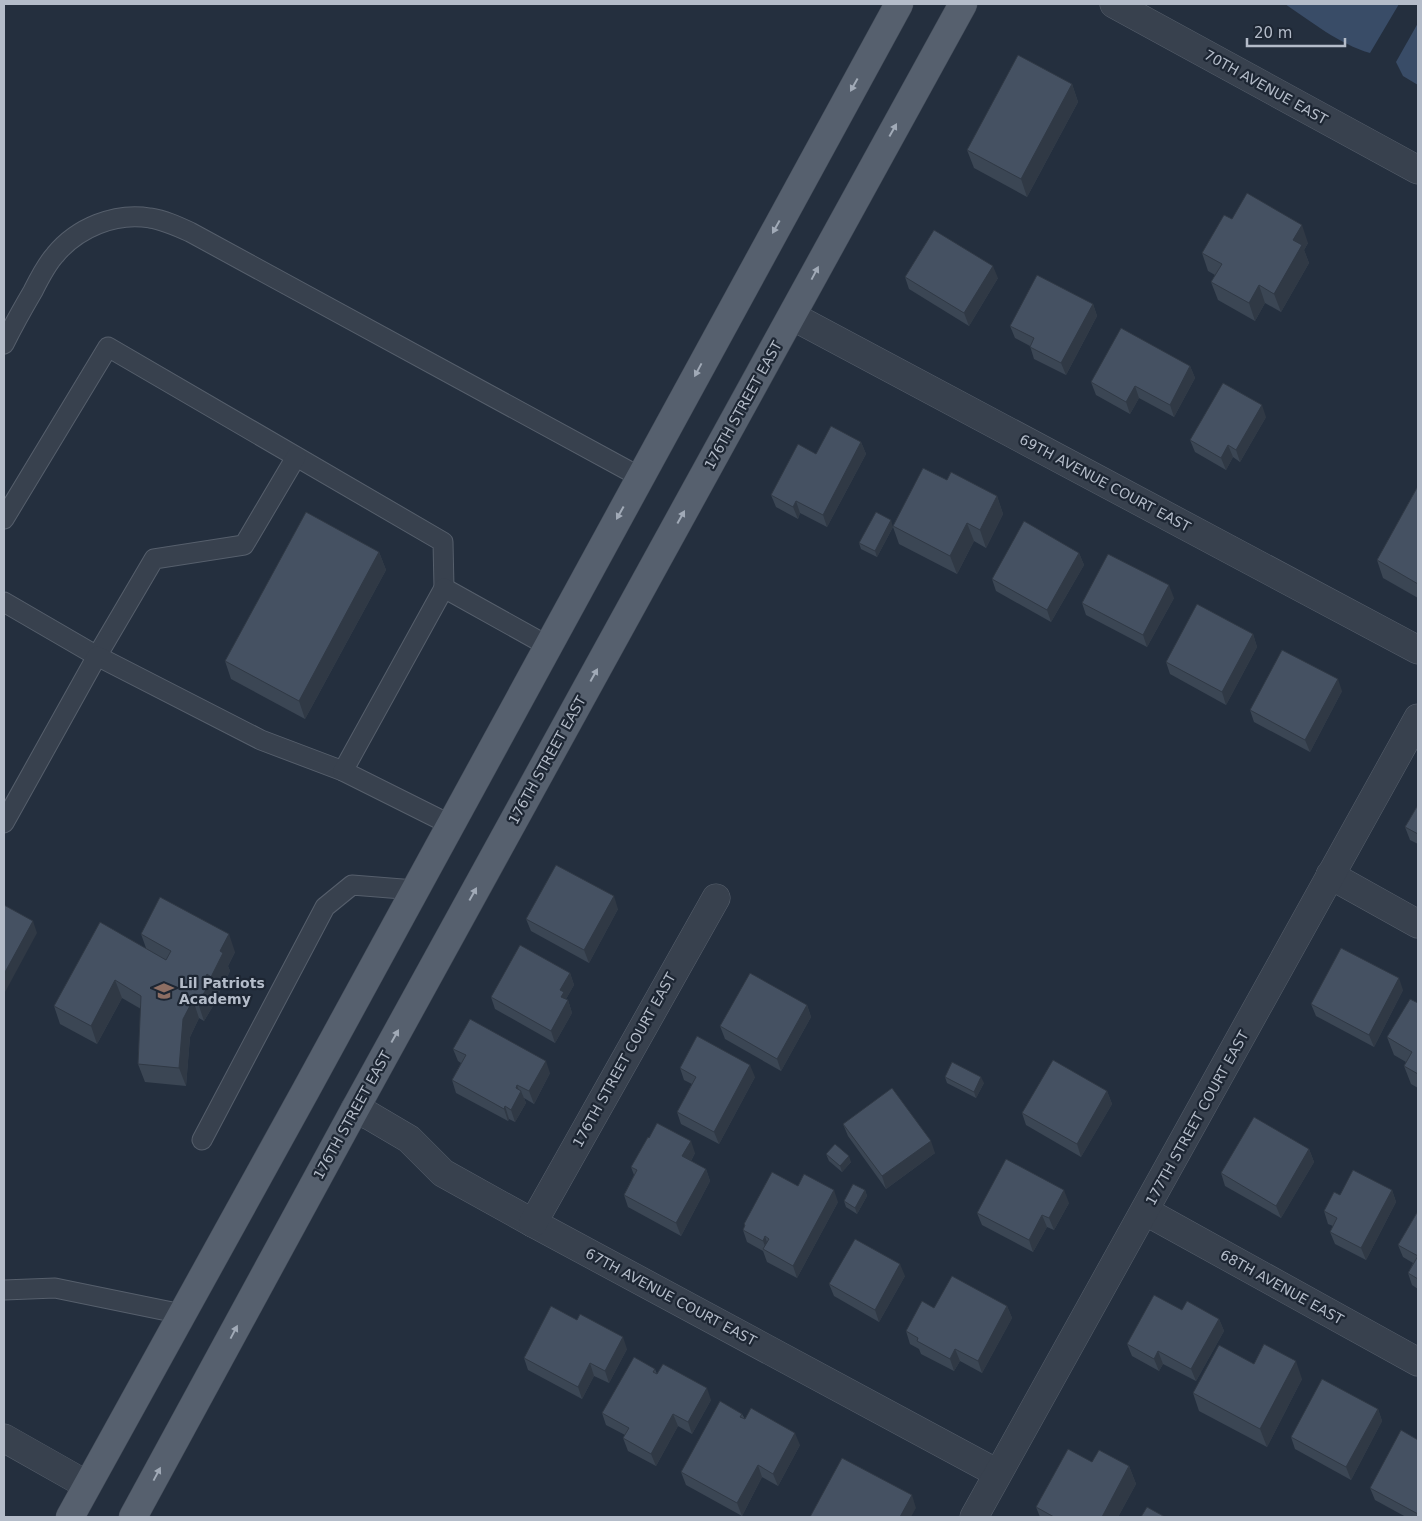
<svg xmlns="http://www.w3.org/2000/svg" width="1422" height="1521" viewBox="0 0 1422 1521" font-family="'DejaVu Sans',sans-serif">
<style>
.water{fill:#394c67}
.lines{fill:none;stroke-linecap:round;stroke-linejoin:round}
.service-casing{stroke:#565f6c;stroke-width:21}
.minor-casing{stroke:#565f6c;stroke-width:29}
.primary-casing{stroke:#414a57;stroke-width:29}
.service{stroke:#38414e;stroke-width:19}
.minor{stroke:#38414e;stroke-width:28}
.primary{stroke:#56606e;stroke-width:28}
.wall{fill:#3b4654}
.shaded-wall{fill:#303945}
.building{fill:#455162;stroke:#303945}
.oneway{fill:#a1aab7}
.labels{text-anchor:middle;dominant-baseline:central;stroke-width:4.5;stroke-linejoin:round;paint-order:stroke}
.street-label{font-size:14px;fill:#b4bcc9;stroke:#1d2633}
.poi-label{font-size:14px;font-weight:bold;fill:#b4bcc9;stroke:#1d2633;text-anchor:start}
</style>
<rect width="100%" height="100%" fill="#242f3e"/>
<!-- water -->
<g class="water">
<path d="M1285,4H1399L1370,53C1339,44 1312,22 1285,4Z"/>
<path d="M1418,23V85L1403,76L1396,62Z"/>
</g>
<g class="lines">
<defs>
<g id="service">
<path d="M4,344C13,326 23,308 33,291C39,279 46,265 55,255C77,228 115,212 150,218C164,220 177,226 190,232L640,477"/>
<path d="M4,519L108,347L443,542L444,588"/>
<path d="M4,602L97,656L154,559L244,545L296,457"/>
<path d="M4,823L97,656L261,740L343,771"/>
<path d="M451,825L343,771L444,588L548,646"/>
<path d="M202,1140L325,907L352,885L415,890"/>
<path d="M4,1290L55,1288L182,1314"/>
</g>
<g id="minor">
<path d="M1114,4L1418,170"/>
<path d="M792,316L1418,650"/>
<path d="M1330,875L1418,924"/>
<path d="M355,1109L370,1116L409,1139L443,1173L533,1223L997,1473"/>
<path d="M1145,1211L1418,1362"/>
<path d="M533,1223L716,898"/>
<path d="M4,1438L87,1485"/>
<path d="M974,1517L1418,718"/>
</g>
<g id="primary">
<path d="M70,1517L306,1090L899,4"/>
<path d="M133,1517L355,1109L963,4"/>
</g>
</defs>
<!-- service casing -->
<use href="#service" class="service-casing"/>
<!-- minor casing -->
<use href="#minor" class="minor-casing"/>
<!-- primary casing -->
<use href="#primary" class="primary-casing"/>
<!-- service -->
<use href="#service" class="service"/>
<!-- minor -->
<use href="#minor" class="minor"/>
<!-- primary -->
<use href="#primary" class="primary"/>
</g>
<!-- wall -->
<g class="wall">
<path d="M1072,84L1078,102L1027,197L974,168L967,150Z"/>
<path d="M1232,219L1308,243L1304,250L1309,263L1281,312L1265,303L1255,321L1218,300L1211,282L1215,275L1208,271L1202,253Z"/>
<path d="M905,277L998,278L969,326L909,289Z"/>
<path d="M1093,304L1097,316L1066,375L1034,359L1030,346L1015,338L1010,326Z"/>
<path d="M1190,366L1195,378L1174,417L1139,398L1130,414L1096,395L1091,382Z"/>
<path d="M1266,417L1240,462L1233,457L1226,470L1195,452L1190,440Z"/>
<path d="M861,442L866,454L827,527L800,513L798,519L776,507L771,495L816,454Z"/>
<path d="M947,480L997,496L1003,514L986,548L974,541L957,574L899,544L893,527L877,557L861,549L859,543L893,526Z"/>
<path d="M1418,486V598L1383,578L1377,560Z"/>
<path d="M379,552L386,570L305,719L231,679L225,661Z"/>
<path d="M1079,553L1084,565L1051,622L996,591L992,579Z"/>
<path d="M1174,598L1147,647L1086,615L1082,603Z"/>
<path d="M1253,634L1257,647L1226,705L1170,674L1166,662Z"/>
<path d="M1342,691L1310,752L1254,722L1250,710Z"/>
<path d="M1418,805V844L1410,840L1405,827Z"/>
<path d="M618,909L589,963L531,931L526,919Z"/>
<path d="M141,934L235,952L228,966L230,971L218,995L214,992L210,998L213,1006L204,1021L199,1018L190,1037L186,1086L145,1082L138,1064L141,1009L122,998L97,1044L60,1024L54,1006L146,948Z"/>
<path d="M570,973L574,985L566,999L568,1000L572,1013L555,1043L495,1009L491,997Z"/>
<path d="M1403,990L1374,1047L1316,1016L1311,1004Z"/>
<path d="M1418,1003V1088L1411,1084L1404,1066L1406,1062L1394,1055L1387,1037Z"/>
<path d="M807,1005L811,1017L781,1071L725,1039L720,1026Z"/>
<path d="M453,1049L550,1073L534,1104L524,1098L526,1103L515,1122L509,1119L508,1121L456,1093L452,1080L461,1063L458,1061Z"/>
<path d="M680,1068L755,1077L719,1144L681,1124L677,1112L692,1084L684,1080Z"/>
<path d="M945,1077L984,1083L976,1098L947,1083Z"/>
<path d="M1107,1091L1112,1104L1081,1157L1026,1125L1022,1113Z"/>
<path d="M843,1124L935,1153L886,1189L848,1136Z"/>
<path d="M1309,1149L1314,1162L1281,1218L1225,1186L1221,1173Z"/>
<path d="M695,1153L691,1161L706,1169L710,1181L681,1236L628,1207L624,1195L634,1175L631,1167Z"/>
<path d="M826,1154L851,1162L842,1172L829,1161Z"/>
<path d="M865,1190L867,1196L857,1214L846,1207L844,1201Z"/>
<path d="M1392,1190L1396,1202L1366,1260L1335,1244L1330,1232L1333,1226L1328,1224L1324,1211L1340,1195Z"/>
<path d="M838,1202L797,1278L767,1262L763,1251L747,1242L743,1230L745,1226L744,1224Z"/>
<path d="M1069,1203L1054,1230L1047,1227L1033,1252L982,1225L977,1213Z"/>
<path d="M1418,1211V1289L1412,1285L1408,1273L1413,1263L1403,1257L1398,1245Z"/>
<path d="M905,1276L879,1322L834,1296L829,1284Z"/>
<path d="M1007,1306L1012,1318L982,1373L960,1361L954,1371L921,1354L919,1349L910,1344L906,1331L934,1308Z"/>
<path d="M1182,1310L1219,1319L1224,1331L1196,1381L1163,1364L1159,1371L1132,1356L1127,1344Z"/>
<path d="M627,1349L609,1383L594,1376L582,1399L528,1370L524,1358Z"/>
<path d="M1254,1364L1302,1379L1267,1447L1199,1411L1193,1393Z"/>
<path d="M655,1369L657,1374L711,1400L692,1434L678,1426L656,1466L628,1451L623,1438L625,1435L606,1425L602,1413Z"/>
<path d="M1378,1409L1382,1421L1351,1480L1295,1449L1291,1437Z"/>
<path d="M742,1414L745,1419L800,1445L778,1486L762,1477L742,1516L686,1485L681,1472Z"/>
<path d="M1418,1440V1517H1406L1375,1500L1370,1488Z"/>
<path d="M1092,1462L1129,1466L1136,1484L1118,1517H1040L1036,1507Z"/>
</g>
<!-- shaded-wall -->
<g class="shaded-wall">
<path d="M1072,84L1078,102L1027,197L1021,179Z"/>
<path d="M1302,225L1308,243L1304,250L1309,263L1281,312L1274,294L1293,240Z"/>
<path d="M993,266L998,278L969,326L964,313Z"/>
<path d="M1259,285L1265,303L1255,321L1249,303Z"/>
<path d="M1093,304L1097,316L1066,375L1061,363Z"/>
<path d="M1190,366L1195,378L1174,417L1170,405Z"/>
<path d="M1135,386L1139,398L1130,414L1126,402Z"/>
<path d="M1262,405L1266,417L1240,462L1236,450Z"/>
<path d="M861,442L866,454L827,527L823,515Z"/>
<path d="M1228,445L1233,457L1226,470L1221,458Z"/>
<path d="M997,496L1003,514L986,548L980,530Z"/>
<path d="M796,501L800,513L798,519L793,507Z"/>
<path d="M891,520L893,527L877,557L875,551Z"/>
<path d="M967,523L974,541L957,574L950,556Z"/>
<path d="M379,552L386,570L305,719L299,701Z"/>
<path d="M1079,553L1084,565L1051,622L1047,610Z"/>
<path d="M1169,585L1174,598L1147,647L1143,635Z"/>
<path d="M1253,634L1257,647L1226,705L1222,692Z"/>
<path d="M1338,679L1342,691L1310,752L1305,740Z"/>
<path d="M614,896L618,909L589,963L584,950Z"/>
<path d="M33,921L37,933L4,994V974Z"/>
<path d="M229,934L235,952L228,966L230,971L218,995L211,977L220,951Z"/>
<path d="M570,973L574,985L566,999L568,1000L572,1013L555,1043L551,1031L560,990Z"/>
<path d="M207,974L214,992L210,998L213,1006L204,1021L198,1003L202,984Z"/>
<path d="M1399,978L1403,990L1374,1047L1369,1035Z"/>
<path d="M115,980L122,998L97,1044L91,1026Z"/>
<path d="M193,1000L199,1018L190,1037L186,1086L179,1068L183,1019Z"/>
<path d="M807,1005L811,1017L781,1071L777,1059Z"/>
<path d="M546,1061L550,1073L534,1104L529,1091Z"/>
<path d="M750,1065L755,1077L719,1144L714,1132Z"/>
<path d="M981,1077L984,1083L976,1098L974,1092Z"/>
<path d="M517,1085L520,1093L521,1091L526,1103L515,1122L511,1110L516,1088Z"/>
<path d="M1107,1091L1112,1104L1081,1157L1077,1144Z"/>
<path d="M505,1106L509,1119L508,1121L504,1109Z"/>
<path d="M691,1141L695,1153L687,1168L682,1156Z"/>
<path d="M931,1141L935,1153L886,1189L882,1176Z"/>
<path d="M1309,1149L1314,1162L1281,1218L1276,1206Z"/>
<path d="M849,1156L851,1162L842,1172L840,1166Z"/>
<path d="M706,1169L710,1181L681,1236L676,1223Z"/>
<path d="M834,1190L838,1202L797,1278L793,1266Z"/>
<path d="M865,1190L867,1196L857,1214L855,1208Z"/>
<path d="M1064,1190L1069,1203L1054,1230L1049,1218Z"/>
<path d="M1392,1190L1396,1202L1366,1260L1361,1248Z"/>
<path d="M1042,1215L1047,1227L1033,1252L1029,1240Z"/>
<path d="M765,1236L769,1249L767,1251L763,1241Z"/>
<path d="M900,1264L905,1276L879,1322L875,1310Z"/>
<path d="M1007,1306L1012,1318L982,1373L978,1361Z"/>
<path d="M1219,1319L1224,1331L1196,1381L1191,1369Z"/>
<path d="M623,1337L627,1349L609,1383L605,1371Z"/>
<path d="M955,1349L960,1361L954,1371L950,1359Z"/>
<path d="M1158,1351L1163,1364L1159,1371L1154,1359Z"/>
<path d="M1296,1361L1302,1379L1267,1447L1260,1429Z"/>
<path d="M590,1363L594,1376L582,1399L578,1387Z"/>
<path d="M707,1388L711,1400L692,1434L688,1422Z"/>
<path d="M1378,1409L1382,1421L1351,1480L1346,1467Z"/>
<path d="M673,1414L678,1426L656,1466L651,1454Z"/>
<path d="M795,1433L800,1445L778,1486L773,1474Z"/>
<path d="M758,1465L762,1477L742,1516L737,1503Z"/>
<path d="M1129,1466L1136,1484L1118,1517H1102Z"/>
<path d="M912,1495L916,1508L911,1517H900Z"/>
</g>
<!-- building -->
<g class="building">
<path d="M1018,55L1072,84L1021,179L967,150Z"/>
<path d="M1247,193L1302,225L1293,240L1302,245L1274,294L1259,285L1249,303L1211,282L1222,264L1202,253L1224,215L1232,219Z"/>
<path d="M934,230L993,266L964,313L905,277Z"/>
<path d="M1037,275L1093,304L1061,363L1030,347L1034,338L1010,326Z"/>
<path d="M1121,328L1190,366L1170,405L1135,386L1126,402L1091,382Z"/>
<path d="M1223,383L1262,405L1236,450L1228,445L1221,458L1190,440Z"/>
<path d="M831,426L861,442L823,515L796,501L793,507L771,495L798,444L816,454Z"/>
<path d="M923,468L947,480L951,472L997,496L980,530L967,523L950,556L893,526Z"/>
<path d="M1418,486V584L1377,560Z"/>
<path d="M306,512L379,552L299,701L225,661Z"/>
<path d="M876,512L891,520L875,551L859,543Z"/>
<path d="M1024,521L1079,553L1047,610L992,579Z"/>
<path d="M1108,554L1169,585L1143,635L1082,603Z"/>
<path d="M1197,604L1253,634L1222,692L1166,662Z"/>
<path d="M1282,650L1338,679L1305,740L1250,710Z"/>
<path d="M1418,805V834L1405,827Z"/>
<path d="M556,865L614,896L584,950L526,919Z"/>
<path d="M160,897L229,934L220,951L223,953L211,977L207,974L202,984L207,988L198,1003L193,1000L183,1019L179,1068L138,1064L141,996L115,980L91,1026L54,1006L100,922L166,960L171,951L141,934Z"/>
<path d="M4,905L33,921L4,974Z"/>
<path d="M520,945L570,973L560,990L564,992L561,997L568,1000L551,1031L491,997Z"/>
<path d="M1341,948L1399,978L1369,1035L1311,1004Z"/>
<path d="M750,973L807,1005L777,1059L720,1026Z"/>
<path d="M1410,999L1418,1003V1074L1404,1066L1412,1052L1387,1037Z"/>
<path d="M470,1019L546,1061L529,1091L517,1085L516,1088L521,1091L511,1110L505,1106L504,1109L452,1080L466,1055L453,1049Z"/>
<path d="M697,1036L750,1065L714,1132L677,1112L696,1077L680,1068Z"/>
<path d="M1053,1060L1107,1091L1077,1144L1022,1113Z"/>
<path d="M952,1062L981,1077L974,1092L945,1077Z"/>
<path d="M892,1088L931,1141L882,1176L843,1124Z"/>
<path d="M1254,1117L1309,1149L1276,1206L1221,1173Z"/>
<path d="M657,1123L691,1141L682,1156L706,1169L676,1223L624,1195L637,1170L631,1167L648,1137L649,1138Z"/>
<path d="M835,1144L849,1156L840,1166L826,1154Z"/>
<path d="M1006,1159L1064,1190L1049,1218L1042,1215L1029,1240L977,1213Z"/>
<path d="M1353,1170L1392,1190L1361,1248L1330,1232L1337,1218L1324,1211L1334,1192L1340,1195Z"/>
<path d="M772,1172L798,1186L804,1174L834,1190L793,1266L763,1249L769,1239L765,1236L763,1241L743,1230L745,1225L744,1224Z"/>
<path d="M853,1184L865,1190L855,1208L844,1201Z"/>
<path d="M1418,1211V1279L1408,1273L1418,1256L1398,1245Z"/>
<path d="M855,1239L900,1264L875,1310L829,1284Z"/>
<path d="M952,1276L1007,1306L978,1361L955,1349L950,1359L917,1341L918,1338L906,1331L922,1301L934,1308Z"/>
<path d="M1154,1295L1182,1310L1187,1301L1219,1319L1191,1369L1158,1351L1154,1359L1127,1344Z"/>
<path d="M551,1306L577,1320L580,1314L623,1337L605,1371L590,1363L578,1387L524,1358Z"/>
<path d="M1264,1344L1296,1361L1260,1429L1193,1393L1219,1345L1254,1364Z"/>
<path d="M634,1357L655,1369L653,1372L657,1374L663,1364L707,1388L688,1422L673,1414L651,1454L623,1438L629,1428L602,1413Z"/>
<path d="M1322,1379L1378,1409L1346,1467L1291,1437Z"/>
<path d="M720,1401L742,1414L740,1417L745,1419L751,1408L795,1433L773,1474L758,1465L737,1503L681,1472Z"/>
<path d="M1401,1430L1418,1440V1514L1370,1488Z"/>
<path d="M1068,1449L1092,1462L1099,1450L1129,1466L1102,1517H1054L1036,1507Z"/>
<path d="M842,1458L912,1495L900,1517H810Z"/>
<path d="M1147,1507L1165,1517H1141Z"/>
</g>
<!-- one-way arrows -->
<defs><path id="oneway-solid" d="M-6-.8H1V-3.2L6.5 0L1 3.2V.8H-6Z" transform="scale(1.25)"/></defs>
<g class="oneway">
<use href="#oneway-solid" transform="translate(854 85) rotate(119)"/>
<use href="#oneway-solid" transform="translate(893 130) rotate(-61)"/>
<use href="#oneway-solid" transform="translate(776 227) rotate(119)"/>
<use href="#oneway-solid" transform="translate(815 273) rotate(-62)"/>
<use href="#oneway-solid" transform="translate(698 370) rotate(118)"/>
<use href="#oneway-solid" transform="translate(620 513) rotate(119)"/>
<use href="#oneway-solid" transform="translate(681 517) rotate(-61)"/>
<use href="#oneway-solid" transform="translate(594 675) rotate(-61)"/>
<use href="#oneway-solid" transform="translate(473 894) rotate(-61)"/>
<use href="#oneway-solid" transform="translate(395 1036) rotate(-61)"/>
<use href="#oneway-solid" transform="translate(234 1332) rotate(-62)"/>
<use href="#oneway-solid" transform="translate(157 1474) rotate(-62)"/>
</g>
<!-- icons -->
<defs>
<symbol id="school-bare" viewBox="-9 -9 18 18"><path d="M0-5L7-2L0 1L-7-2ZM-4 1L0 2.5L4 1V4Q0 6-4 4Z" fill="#8d6e63" stroke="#1d2633" stroke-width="2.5" paint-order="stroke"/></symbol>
</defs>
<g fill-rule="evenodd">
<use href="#school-bare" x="150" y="977" width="28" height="28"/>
</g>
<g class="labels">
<!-- street labels -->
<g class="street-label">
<text transform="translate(1266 87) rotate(29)">70TH AVENUE EAST</text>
<text transform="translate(743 405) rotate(-61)">176TH STREET EAST</text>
<text transform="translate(1105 483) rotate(28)">69TH AVENUE COURT EAST</text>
<text transform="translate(547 760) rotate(-61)">176TH STREET EAST</text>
<text transform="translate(624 1060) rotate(-61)">176TH STREET COURT EAST</text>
<text transform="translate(352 1115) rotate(-61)">176TH STREET EAST</text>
<text transform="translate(1197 1118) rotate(-61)">177TH STREET COURT EAST</text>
<text transform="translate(1282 1287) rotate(29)">68TH AVENUE EAST</text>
<text transform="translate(671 1297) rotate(28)">67TH AVENUE COURT EAST</text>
</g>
<!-- poi labels -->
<g class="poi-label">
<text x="179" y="983">Lil Patriots<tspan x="179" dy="16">Academy</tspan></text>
</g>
</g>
<!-- border -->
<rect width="1422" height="1521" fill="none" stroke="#b4bcc9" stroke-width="10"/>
<!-- scale -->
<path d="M1247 38v8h98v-8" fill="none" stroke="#b4bcc9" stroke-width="2.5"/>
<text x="1254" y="38" font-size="15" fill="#b4bcc9" stroke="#1d2633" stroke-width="4" paint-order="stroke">20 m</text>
</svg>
